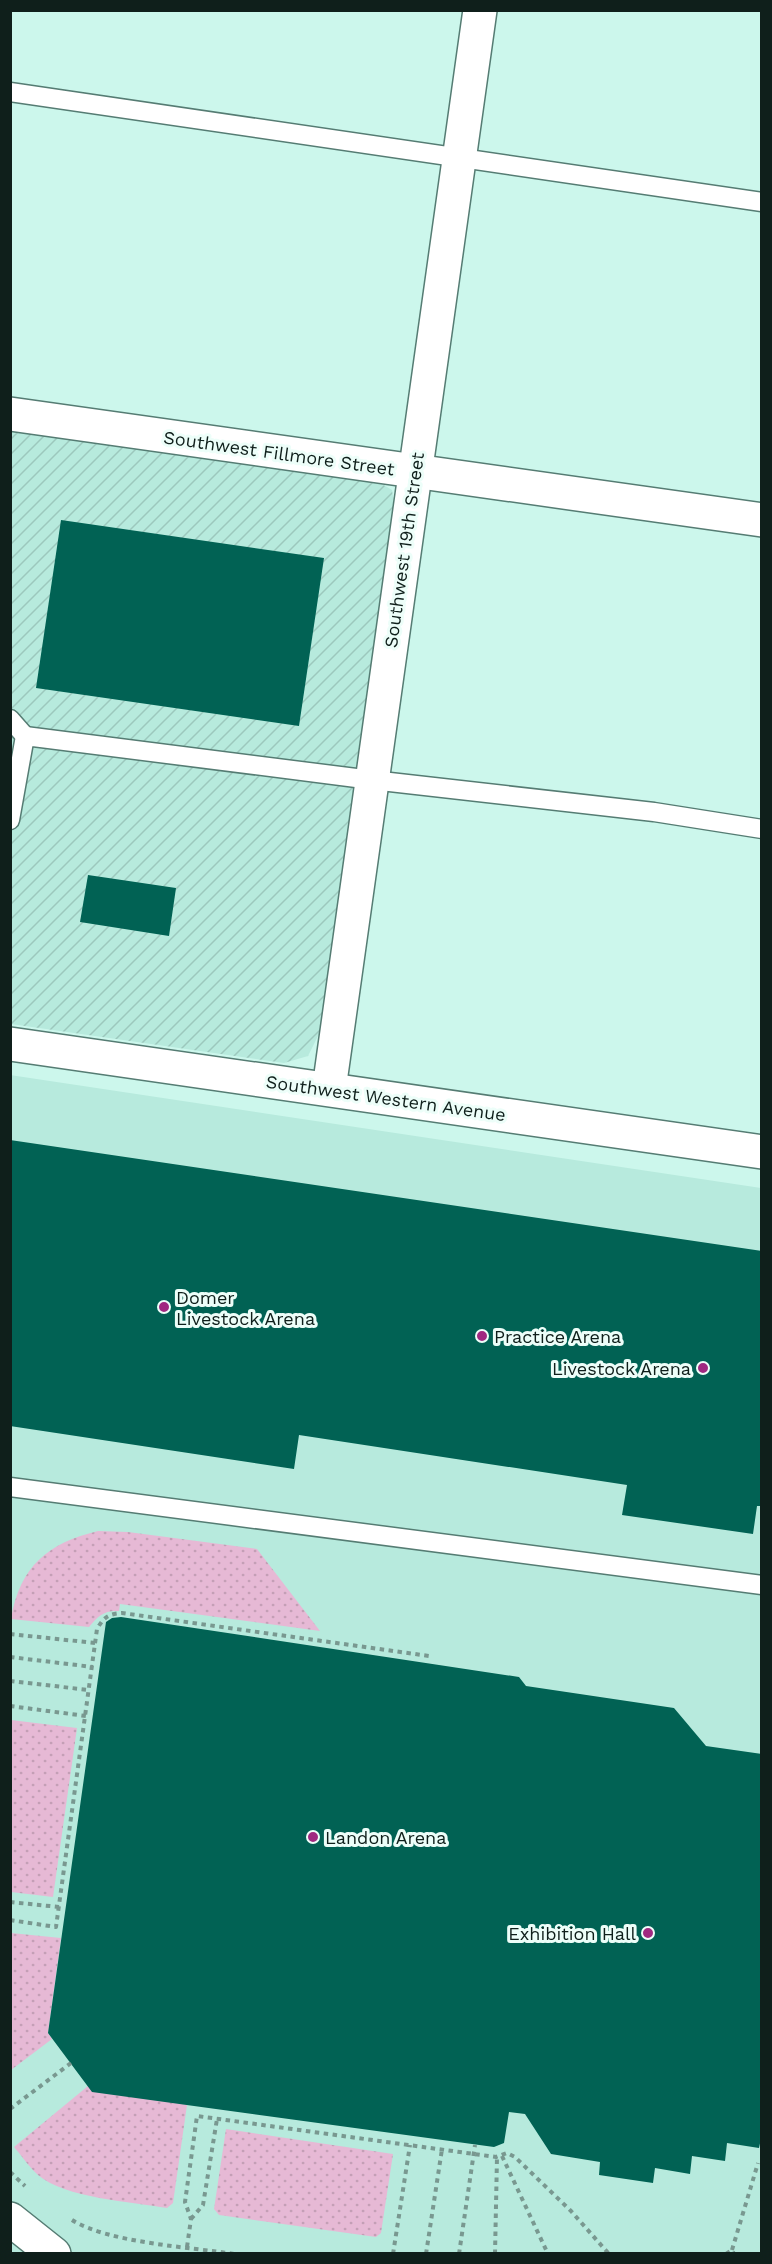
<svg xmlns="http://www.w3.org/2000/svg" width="772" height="2264" viewBox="0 0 772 2264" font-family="'Work Sans',sans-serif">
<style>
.built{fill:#b7eadd}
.industrial{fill:url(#industrial-furrows)}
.grass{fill:url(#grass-dots)}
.building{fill:#016254}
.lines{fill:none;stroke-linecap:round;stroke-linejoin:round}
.service-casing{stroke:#557c73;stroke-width:21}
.minor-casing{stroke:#557c73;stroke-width:36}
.tertiary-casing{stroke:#557c73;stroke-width:36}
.path{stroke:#799890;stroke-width:4;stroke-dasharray:4.5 4.5;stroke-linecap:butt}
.service{stroke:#fff;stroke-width:18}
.minor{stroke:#fff;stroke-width:33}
.tertiary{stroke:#fff;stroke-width:33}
.poi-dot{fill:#a02880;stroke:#edfef9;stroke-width:2}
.labels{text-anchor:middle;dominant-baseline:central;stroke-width:6;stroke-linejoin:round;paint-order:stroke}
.street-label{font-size:18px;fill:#0f1f1b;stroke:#edfef9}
.poi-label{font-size:18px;fill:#0f1f1b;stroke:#edfef9;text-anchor:start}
</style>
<defs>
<pattern id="industrial-furrows" width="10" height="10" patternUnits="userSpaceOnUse" patternTransform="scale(1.5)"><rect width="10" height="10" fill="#b7eadd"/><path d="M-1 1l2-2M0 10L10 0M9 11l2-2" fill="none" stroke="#9cc8bd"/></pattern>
<pattern id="grass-dots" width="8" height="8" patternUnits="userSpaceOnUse" patternTransform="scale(1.5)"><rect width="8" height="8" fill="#e6b9d5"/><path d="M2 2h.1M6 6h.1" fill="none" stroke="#c49fb6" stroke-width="1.8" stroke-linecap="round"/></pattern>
</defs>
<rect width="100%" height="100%" fill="#ccf7ec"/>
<!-- built -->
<path class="built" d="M10,1075L761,1188V2253H11Z"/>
<!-- industrial -->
<path class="industrial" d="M11,429L377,481L392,490L395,510L320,1032L308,1056L284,1063L11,1024Z"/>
<!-- grass -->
<g class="grass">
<path d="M98,1531L128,1532L257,1549L320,1631L120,1604L119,1611C104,1610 98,1616 89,1627L11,1619C20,1566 48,1543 98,1531Z"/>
<path d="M11,1720L77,1728L53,1897L11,1892Z"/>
<path d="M11,1933L61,1938L48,2033L52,2039L11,2070Z"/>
<path d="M88,2086L187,2105L173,2203L167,2208C133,2202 64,2198 38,2175C29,2167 22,2156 14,2147Z"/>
<path d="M226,2129L393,2154L381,2233L376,2237L219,2215L214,2209Z"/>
</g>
<!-- building -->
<g class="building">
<path d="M61,520L324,558L299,726L36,688Z"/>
<path d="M88,875L176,888L169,936L80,922Z"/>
<path d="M10,1140L762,1251V1506H757L753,1534L622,1515L627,1485L299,1435L294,1469L10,1426Z"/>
<path d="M121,1617L519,1677L526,1686L674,1708L706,1746L762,1754V2134L759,2148L727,2143L725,2161L692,2156L690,2174L655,2168L653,2183L599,2175L600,2162L551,2154L525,2114L509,2112L504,2143L494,2147L92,2092L48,2033L106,1622L112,1618Z"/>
</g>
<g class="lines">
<defs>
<g id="service">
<path d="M10,92L762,202"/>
<path d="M10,719L25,736"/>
<path d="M10,820L25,736L372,780L654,812L762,829"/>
<path d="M10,1487L762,1585"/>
</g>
<g id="minor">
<path d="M10,414L762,520"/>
<path d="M329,1089L480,10"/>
<path d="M10,2219L54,2254"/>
</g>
<path id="tertiary" d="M10,1044L762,1152"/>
</defs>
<!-- service casing -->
<use href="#service" class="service-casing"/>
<!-- minor casing -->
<use href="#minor" class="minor-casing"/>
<!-- tertiary casing -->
<use href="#tertiary" class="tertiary-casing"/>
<!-- path -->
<g class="path">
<path d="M10,1634L95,1643"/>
<path d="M10,1657L93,1667"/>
<path d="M10,1681L89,1690"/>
<path d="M10,1706L86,1716"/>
<path d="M10,1902L59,1907"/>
<path d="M10,1920L56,1927L97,1629C104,1617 108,1614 122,1613L429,1656"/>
<path d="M10,2109L71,2063"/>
<path d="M502,2156L548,2254"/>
<path d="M10,2172L25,2186"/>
<path d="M191,2219L203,2205L217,2119"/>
<path d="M72,2220C109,2243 190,2247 234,2254"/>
<path d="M187,2247L191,2219L185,2202L197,2116L496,2157L507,2153L515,2157L571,2211L609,2254"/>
<path d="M732,2250L758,2163"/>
<path d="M393,2254L410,2145"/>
<path d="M426,2254L442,2149"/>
<path d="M459,2254L475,2145"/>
<path d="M495,2254L497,2157"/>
<path d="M726,2254L732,2250L734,2254"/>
</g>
<!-- service -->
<use href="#service" class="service"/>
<!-- minor -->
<use href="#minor" class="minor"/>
<!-- tertiary -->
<use href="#tertiary" class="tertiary"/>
</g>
<!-- markers -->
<g class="poi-dot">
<circle cx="164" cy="1307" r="6"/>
<circle cx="482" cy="1336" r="6"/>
<circle cx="703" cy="1368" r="6"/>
<circle cx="313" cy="1837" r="6"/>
<circle cx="648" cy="1933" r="6"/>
</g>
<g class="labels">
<!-- street labels -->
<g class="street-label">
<text transform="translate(279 453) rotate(8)">Southwest Fillmore Street</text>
<text transform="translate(404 550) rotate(-82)">Southwest 19th Street</text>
<text transform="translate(386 1098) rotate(8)">Southwest Western Avenue</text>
</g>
<!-- poi labels -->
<g class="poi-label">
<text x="176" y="1297">Domer<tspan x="176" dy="21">Livestock Arena</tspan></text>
<text x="494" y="1336">Practice Arena</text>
<text x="691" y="1368" text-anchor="end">Livestock Arena</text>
<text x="325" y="1837">Landon Arena</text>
<text x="636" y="1933" text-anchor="end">Exhibition Hall</text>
</g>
</g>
<!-- border -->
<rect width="772" height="2264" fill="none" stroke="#0f1f1b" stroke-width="24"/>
</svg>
